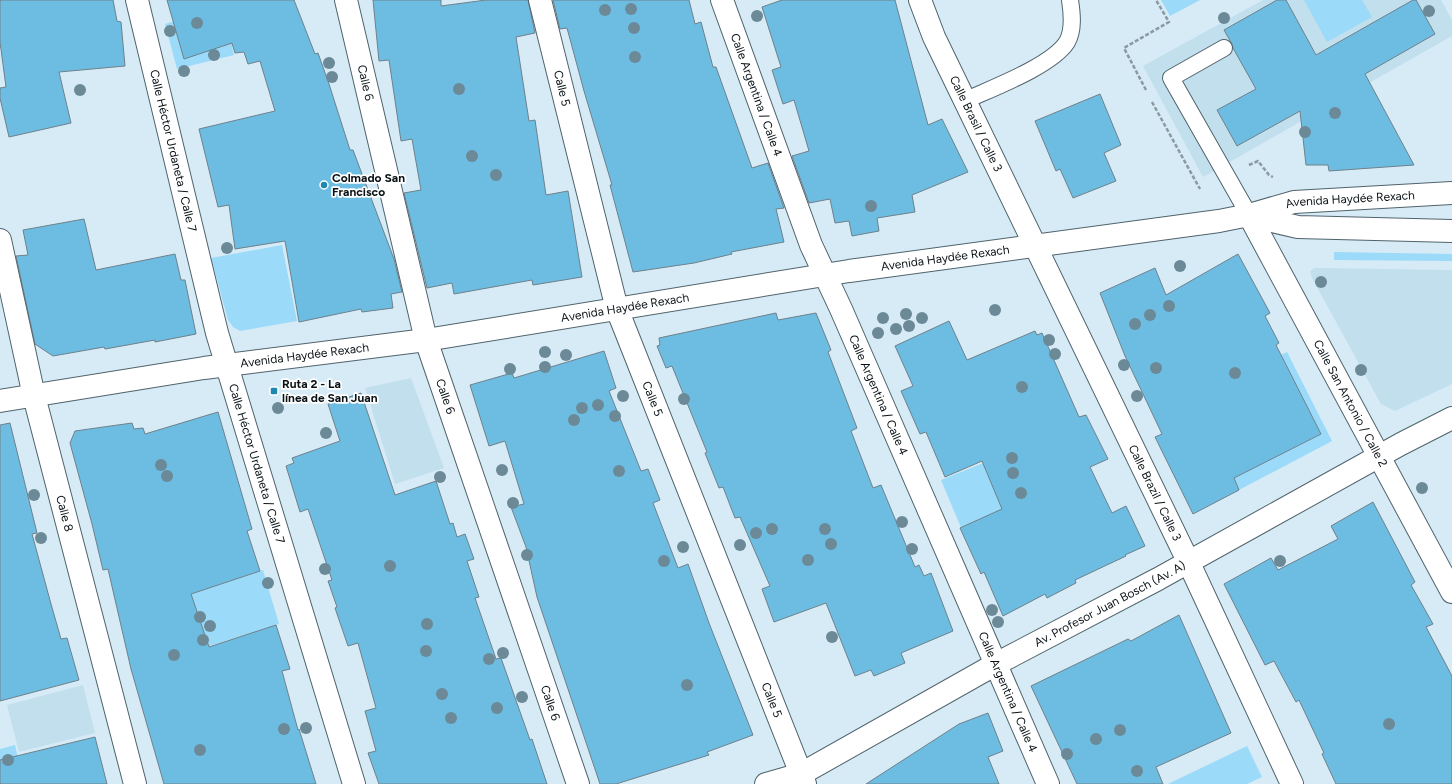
<svg xmlns="http://www.w3.org/2000/svg" width="1452" height="784" viewBox="0 0 1452 784" font-family="Figtree,sans-serif">
<style>
.built{fill:#c2dfee}
.green{fill:#9bdaf8}
.building{fill:#6dbde3;stroke:#6e818b}
.lines{fill:none;stroke-linecap:round;stroke-linejoin:round}
.service-casing{stroke:#50636c;stroke-width:18}
.minor-casing{stroke:#50636c;stroke-width:24}
.path{stroke:#8a99a2;stroke-width:2.5;stroke-dasharray:4 2;stroke-linecap:butt}
.service{stroke:#fff;stroke-width:16}
.minor{stroke:#fff;stroke-width:22}
.tree{fill:#6b8997}
.poi-dot{fill:#1f88b0;stroke:#fff;stroke-width:1.5}
.labels{text-anchor:middle;dominant-baseline:central;stroke-width:3.5;stroke-linejoin:round;paint-order:stroke}
.street-label{font-size:12px;fill:#0a1115;stroke:#fff}
.poi-label{font-size:12px;font-weight:bold;fill:#0a1115;stroke:#fff;text-anchor:start}
</style>
<rect width="100%" height="100%" fill="#d6ebf6"/>
<!-- built -->
<g class="built">
<path d="M1263,0H1441L1452,20V36L1203,177L1143,66Z"/>
<path d="M1315,268L1452,270V384L1395,411L1381,404L1312,278L1310,271Z"/>
<path d="M411,378L444,468L395,484L365,388Z"/>
<path d="M83,685L95,733L19,752L7,705Z"/>
</g>
<!-- green -->
<g class="green">
<path d="M1161,0H1200L1170,16Z"/>
<path d="M1304,0H1362L1372,17L1327,42Z"/>
<path d="M227,6L234,45L232,47L234,55L177,69L165,24Z"/>
<path d="M282,245L297,321L240,331L233,327L228,320L211,258Z"/>
<path d="M1334,252L1452,254V261L1334,260Z"/>
<path d="M1287,352L1332,441L1239,490L1217,444L1254,425L1272,459L1321,434L1281,355Z"/>
<path d="M1013,451L1033,497L962,530L941,480Z"/>
<path d="M263,570L279,624L206,647L191,594Z"/>
<path d="M15,745L24,784H0V749Z"/>
<path d="M1247,746L1262,777L1247,784H1168Z"/>
</g>
<!-- building -->
<g class="building">
<path d="M0,0H113L117,21L121,22L125,66L59,72L71,123L9,137L0,98V88L6,87L0,42Z"/>
<path d="M167,0H294L315,54L318,53L329,84L350,150H353L394,259L402,292L391,294L393,308L362,312L361,309L299,322L285,241L235,249L229,205L218,207L199,129L275,111L260,61L248,64L244,52L235,53L232,43L184,59Z"/>
<path d="M373,0H441V6L486,0H528L535,33L516,37L529,121L535,120L546,195L568,191L582,277L533,285L532,280L454,294L452,283L427,288L404,193L421,190L412,139L401,141L389,60L379,61Z"/>
<path d="M553,0H689L695,24L701,22L713,67H716L752,168L768,163L784,208L776,209L784,242L731,252L732,254L694,263L633,272L610,185H612L584,91L567,28L560,29Z"/>
<path d="M782,0H895L928,125L942,119L968,172L912,195L915,212L877,218L879,231L852,236L849,221L835,223L830,199L809,203L792,156L809,151L794,100L783,104L772,70L781,67L762,7Z"/>
<path d="M1277,0H1286L1316,55L1413,0H1416L1435,34L1365,74L1414,165L1329,171L1328,165H1306L1300,111L1237,146L1217,110L1256,89L1233,48L1232,44L1224,30Z"/>
<path d="M1100,94L1121,145L1104,153L1116,181L1073,198L1060,169L1056,171L1035,121Z"/>
<path d="M84,219L96,270L175,254L181,280H185L196,334L155,342V340L105,349L104,347L53,356L35,344L16,256L28,255L23,230Z"/>
<path d="M1238,254L1270,313L1265,316L1279,343L1276,345L1321,434L1234,478L1239,490L1193,514L1155,437L1162,434L1125,356L1100,293L1155,268L1166,295Z"/>
<path d="M776,313L778,320L816,313L831,350L828,352L857,428L851,431L873,488L881,485L915,567L919,565L924,576L931,573L953,631L901,653L905,663L874,676L871,670L855,676L826,603L774,622L762,589L770,586L740,517L735,518L723,487L719,488L705,453L707,452L672,366L666,368L657,346L660,345L659,338Z"/>
<path d="M949,321L967,360L1035,331L1037,335L1042,333L1079,417L1086,415L1108,459L1090,467L1112,513L1126,506L1145,546L1125,555L1126,556L1075,580L1076,583L1047,598L1045,594L1003,616L984,572L981,574L960,528L1002,509L982,461L945,477L926,432L920,434L901,391L913,386L895,346Z"/>
<path d="M604,351L616,388L609,391L641,471L648,469L660,500L653,503L678,568L688,564L709,623L753,735L707,752L709,755L616,784H600L537,597L526,547L511,507L524,504L505,441L489,446L470,385L512,373L514,378Z"/>
<path d="M361,393L395,495L436,481L450,524L453,523L457,537L465,534L474,559L467,561L479,597L475,598L496,659L501,658L530,740L532,739L547,784H379L368,753L376,751L365,711L376,708L358,643L348,646L335,608L337,607L328,581L332,580L308,509L300,512L286,466L294,463L292,458L340,441L328,404Z"/>
<path d="M218,412L252,529L247,531L260,571L191,594L209,647L276,625L290,669L282,671L298,730L299,729L316,784H164L131,669L108,569L103,570L92,524L70,443L75,431L132,423L134,429L143,428L145,434Z"/>
<path d="M10,423L37,533L32,534L51,604L61,639L67,638L79,680L0,701V425Z"/>
<path d="M1373,502L1415,582L1411,585L1433,624L1426,627L1452,676V784H1336L1322,754L1324,753L1299,700L1296,702L1274,661L1265,665L1224,584L1271,558L1278,570L1338,539L1331,526Z"/>
<path d="M1179,615L1231,733L1156,767L1163,784H1077L1031,686L1128,639L1131,641Z"/>
<path d="M988,713L1003,751L988,757L999,784H866L959,724Z"/>
<path d="M95,737L107,784H0V760Z"/>
</g>
<g class="lines">
<defs>
<g id="service">
<path d="M1224,48L1171,78L1249,215"/>
<path d="M964,101C990,89 1052,66 1067,42C1074,30 1072,13 1070,0"/>
</g>
<g id="minor">
<path id="s1" d="M137,0L217,333L354,784"/>
<path id="s2" d="M346,0L426,340L578,784"/>
<path id="s3" d="M540,0L617,309L805,784"/>
<path id="s4" d="M722,0L811,245L841,309L1048,784"/>
<path id="s5" d="M920,0L934,37L1188,561L1292,784"/>
<path id="s6" d="M1249,215L1452,592"/>
<path d="M1250,216L1298,227L1452,231"/>
<path id="s7" d="M0,240L34,396L135,784"/>
<path id="s8" d="M0,401L204,368L426,340L849,271L1219,221L1249,215L1294,202L1452,193"/>
<path id="s9" d="M766,784L801,774L996,664L1158,579L1401,444L1452,418"/>
</g>
</defs>
<!-- service casing -->
<use href="#service" class="service-casing"/>
<!-- minor casing -->
<use href="#minor" class="minor-casing"/>
<!-- path -->
<g class="path">
<path d="M1146,90L1124,48L1169,22L1156,0"/>
<path d="M1152,102L1200,189"/>
<path d="M1249,165L1258,161L1269,175L1273,177"/>
</g>
<!-- service -->
<use href="#service" class="service"/>
<!-- minor -->
<use href="#minor" class="minor"/>
</g>
<!-- trees -->
<g class="tree">
<circle cx="631" cy="9" r="6"/>
<circle cx="605" cy="10" r="6"/>
<circle cx="1429" cy="11" r="6"/>
<circle cx="757" cy="16" r="6"/>
<circle cx="1224" cy="18" r="6"/>
<circle cx="197" cy="23" r="6"/>
<circle cx="634" cy="28" r="6"/>
<circle cx="170" cy="31" r="6"/>
<circle cx="214" cy="55" r="6"/>
<circle cx="635" cy="57" r="6"/>
<circle cx="329" cy="63" r="6"/>
<circle cx="184" cy="71" r="6"/>
<circle cx="332" cy="77" r="6"/>
<circle cx="459" cy="89" r="6"/>
<circle cx="80" cy="90" r="6"/>
<circle cx="1335" cy="113" r="6"/>
<circle cx="1305" cy="132" r="6"/>
<circle cx="472" cy="156" r="6"/>
<circle cx="496" cy="175" r="6"/>
<circle cx="871" cy="206" r="6"/>
<circle cx="227" cy="248" r="6"/>
<circle cx="1180" cy="266" r="6"/>
<circle cx="1321" cy="282" r="6"/>
<circle cx="1169" cy="306" r="6"/>
<circle cx="995" cy="310" r="6"/>
<circle cx="906" cy="314" r="6"/>
<circle cx="1150" cy="315" r="6"/>
<circle cx="883" cy="318" r="6"/>
<circle cx="922" cy="318" r="6"/>
<circle cx="1135" cy="324" r="6"/>
<circle cx="909" cy="326" r="6"/>
<circle cx="896" cy="329" r="6"/>
<circle cx="878" cy="333" r="6"/>
<circle cx="1049" cy="340" r="6"/>
<circle cx="545" cy="352" r="6"/>
<circle cx="1055" cy="354" r="6"/>
<circle cx="566" cy="355" r="6"/>
<circle cx="1124" cy="365" r="6"/>
<circle cx="545" cy="367" r="6"/>
<circle cx="1156" cy="368" r="6"/>
<circle cx="510" cy="369" r="6"/>
<circle cx="1361" cy="370" r="6"/>
<circle cx="1235" cy="373" r="6"/>
<circle cx="1022" cy="387" r="6"/>
<circle cx="623" cy="396" r="6"/>
<circle cx="1137" cy="396" r="6"/>
<circle cx="684" cy="399" r="6"/>
<circle cx="598" cy="405" r="6"/>
<circle cx="278" cy="408" r="6"/>
<circle cx="582" cy="408" r="6"/>
<circle cx="615" cy="416" r="6"/>
<circle cx="574" cy="420" r="6"/>
<circle cx="326" cy="433" r="6"/>
<circle cx="1012" cy="458" r="6"/>
<circle cx="161" cy="465" r="6"/>
<circle cx="502" cy="470" r="6"/>
<circle cx="619" cy="471" r="6"/>
<circle cx="1013" cy="473" r="6"/>
<circle cx="167" cy="476" r="6"/>
<circle cx="440" cy="477" r="6"/>
<circle cx="1422" cy="488" r="6"/>
<circle cx="1021" cy="493" r="6"/>
<circle cx="34" cy="495" r="6"/>
<circle cx="513" cy="503" r="6"/>
<circle cx="902" cy="522" r="6"/>
<circle cx="772" cy="529" r="6"/>
<circle cx="825" cy="529" r="6"/>
<circle cx="756" cy="533" r="6"/>
<circle cx="41" cy="538" r="6"/>
<circle cx="831" cy="544" r="6"/>
<circle cx="740" cy="545" r="6"/>
<circle cx="683" cy="547" r="6"/>
<circle cx="912" cy="549" r="6"/>
<circle cx="527" cy="555" r="6"/>
<circle cx="808" cy="560" r="6"/>
<circle cx="664" cy="561" r="6"/>
<circle cx="1280" cy="561" r="6"/>
<circle cx="390" cy="566" r="6"/>
<circle cx="325" cy="569" r="6"/>
<circle cx="268" cy="583" r="6"/>
<circle cx="992" cy="610" r="6"/>
<circle cx="200" cy="617" r="6"/>
<circle cx="998" cy="622" r="6"/>
<circle cx="427" cy="624" r="6"/>
<circle cx="210" cy="626" r="6"/>
<circle cx="832" cy="637" r="6"/>
<circle cx="203" cy="640" r="6"/>
<circle cx="426" cy="651" r="6"/>
<circle cx="503" cy="653" r="6"/>
<circle cx="174" cy="655" r="6"/>
<circle cx="489" cy="659" r="6"/>
<circle cx="687" cy="685" r="6"/>
<circle cx="442" cy="694" r="6"/>
<circle cx="522" cy="697" r="6"/>
<circle cx="497" cy="708" r="6"/>
<circle cx="451" cy="718" r="6"/>
<circle cx="1389" cy="724" r="6"/>
<circle cx="306" cy="728" r="6"/>
<circle cx="284" cy="729" r="6"/>
<circle cx="1120" cy="730" r="6"/>
<circle cx="1096" cy="739" r="6"/>
<circle cx="200" cy="750" r="6"/>
<circle cx="1067" cy="754" r="6"/>
<circle cx="8" cy="760" r="6"/>
<circle cx="1137" cy="771" r="6"/>
</g>
<!-- markers -->
<g class="poi-dot">
<circle cx="324" cy="185" r="4"/>
<rect x="270" y="387" width="8" height="8" rx="2"/>
</g>
<g class="labels">
<!-- street labels -->
<g class="street-label">
<text stroke="none"><textPath href="#s2" startOffset="85">Calle 6</textPath></text>
<text stroke="none"><textPath href="#s3" startOffset="91">Calle 5</textPath></text>
<text stroke="none"><textPath href="#s4" startOffset="101">Calle Argentina / Calle 4</textPath></text>
<text stroke="none"><textPath href="#s5" startOffset="136">Calle Brasil / Calle 3</textPath></text>
<text stroke="none"><textPath href="#s1" startOffset="155">Calle Héctor Urdaneta / Calle 7</textPath></text>
<text stroke="none"><textPath href="#s8" startOffset="1366">Avenida Haydée Rexach</textPath></text>
<text stroke="none"><textPath href="#s8" startOffset="956">Avenida Haydée Rexach</textPath></text>
<text stroke="none"><textPath href="#s8" startOffset="632">Avenida Haydée Rexach</textPath></text>
<text stroke="none"><textPath href="#s8" startOffset="308">Avenida Haydée Rexach</textPath></text>
<text stroke="none"><textPath href="#s4" startOffset="425">Calle Argentina / Calle 4</textPath></text>
<text stroke="none"><textPath href="#s2" startOffset="409">Calle 6</textPath></text>
<text stroke="none"><textPath href="#s3" startOffset="415">Calle 5</textPath></text>
<text stroke="none"><textPath href="#s6" startOffset="214">Calle San Antonio / Calle 2</textPath></text>
<text stroke="none"><textPath href="#s1" startOffset="479">Calle Héctor Urdaneta / Calle 7</textPath></text>
<text stroke="none"><textPath href="#s5" startOffset="546">Calle Brazil / Calle 3</textPath></text>
<text stroke="none"><textPath href="#s7" startOffset="281">Calle 8</textPath></text>
<text stroke="none"><textPath href="#s9" startOffset="389">Av. Profesor Juan Bosch (Av. A)</textPath></text>
<text stroke="none"><textPath href="#s4" startOffset="749">Calle Argentina / Calle 4</textPath></text>
<text stroke="none"><textPath href="#s3" startOffset="739">Calle 5</textPath></text>
<text stroke="none"><textPath href="#s2" startOffset="733">Calle 6</textPath></text>
</g>
<!-- poi labels -->
<g class="poi-label">
<text x="332" y="178">Colmado San<tspan x="332" dy="14">Francisco</tspan></text>
<text x="282" y="384">Ruta 2 - La<tspan x="282" dy="14">línea de San Juan</tspan></text>
</g>
</g>
</svg>
